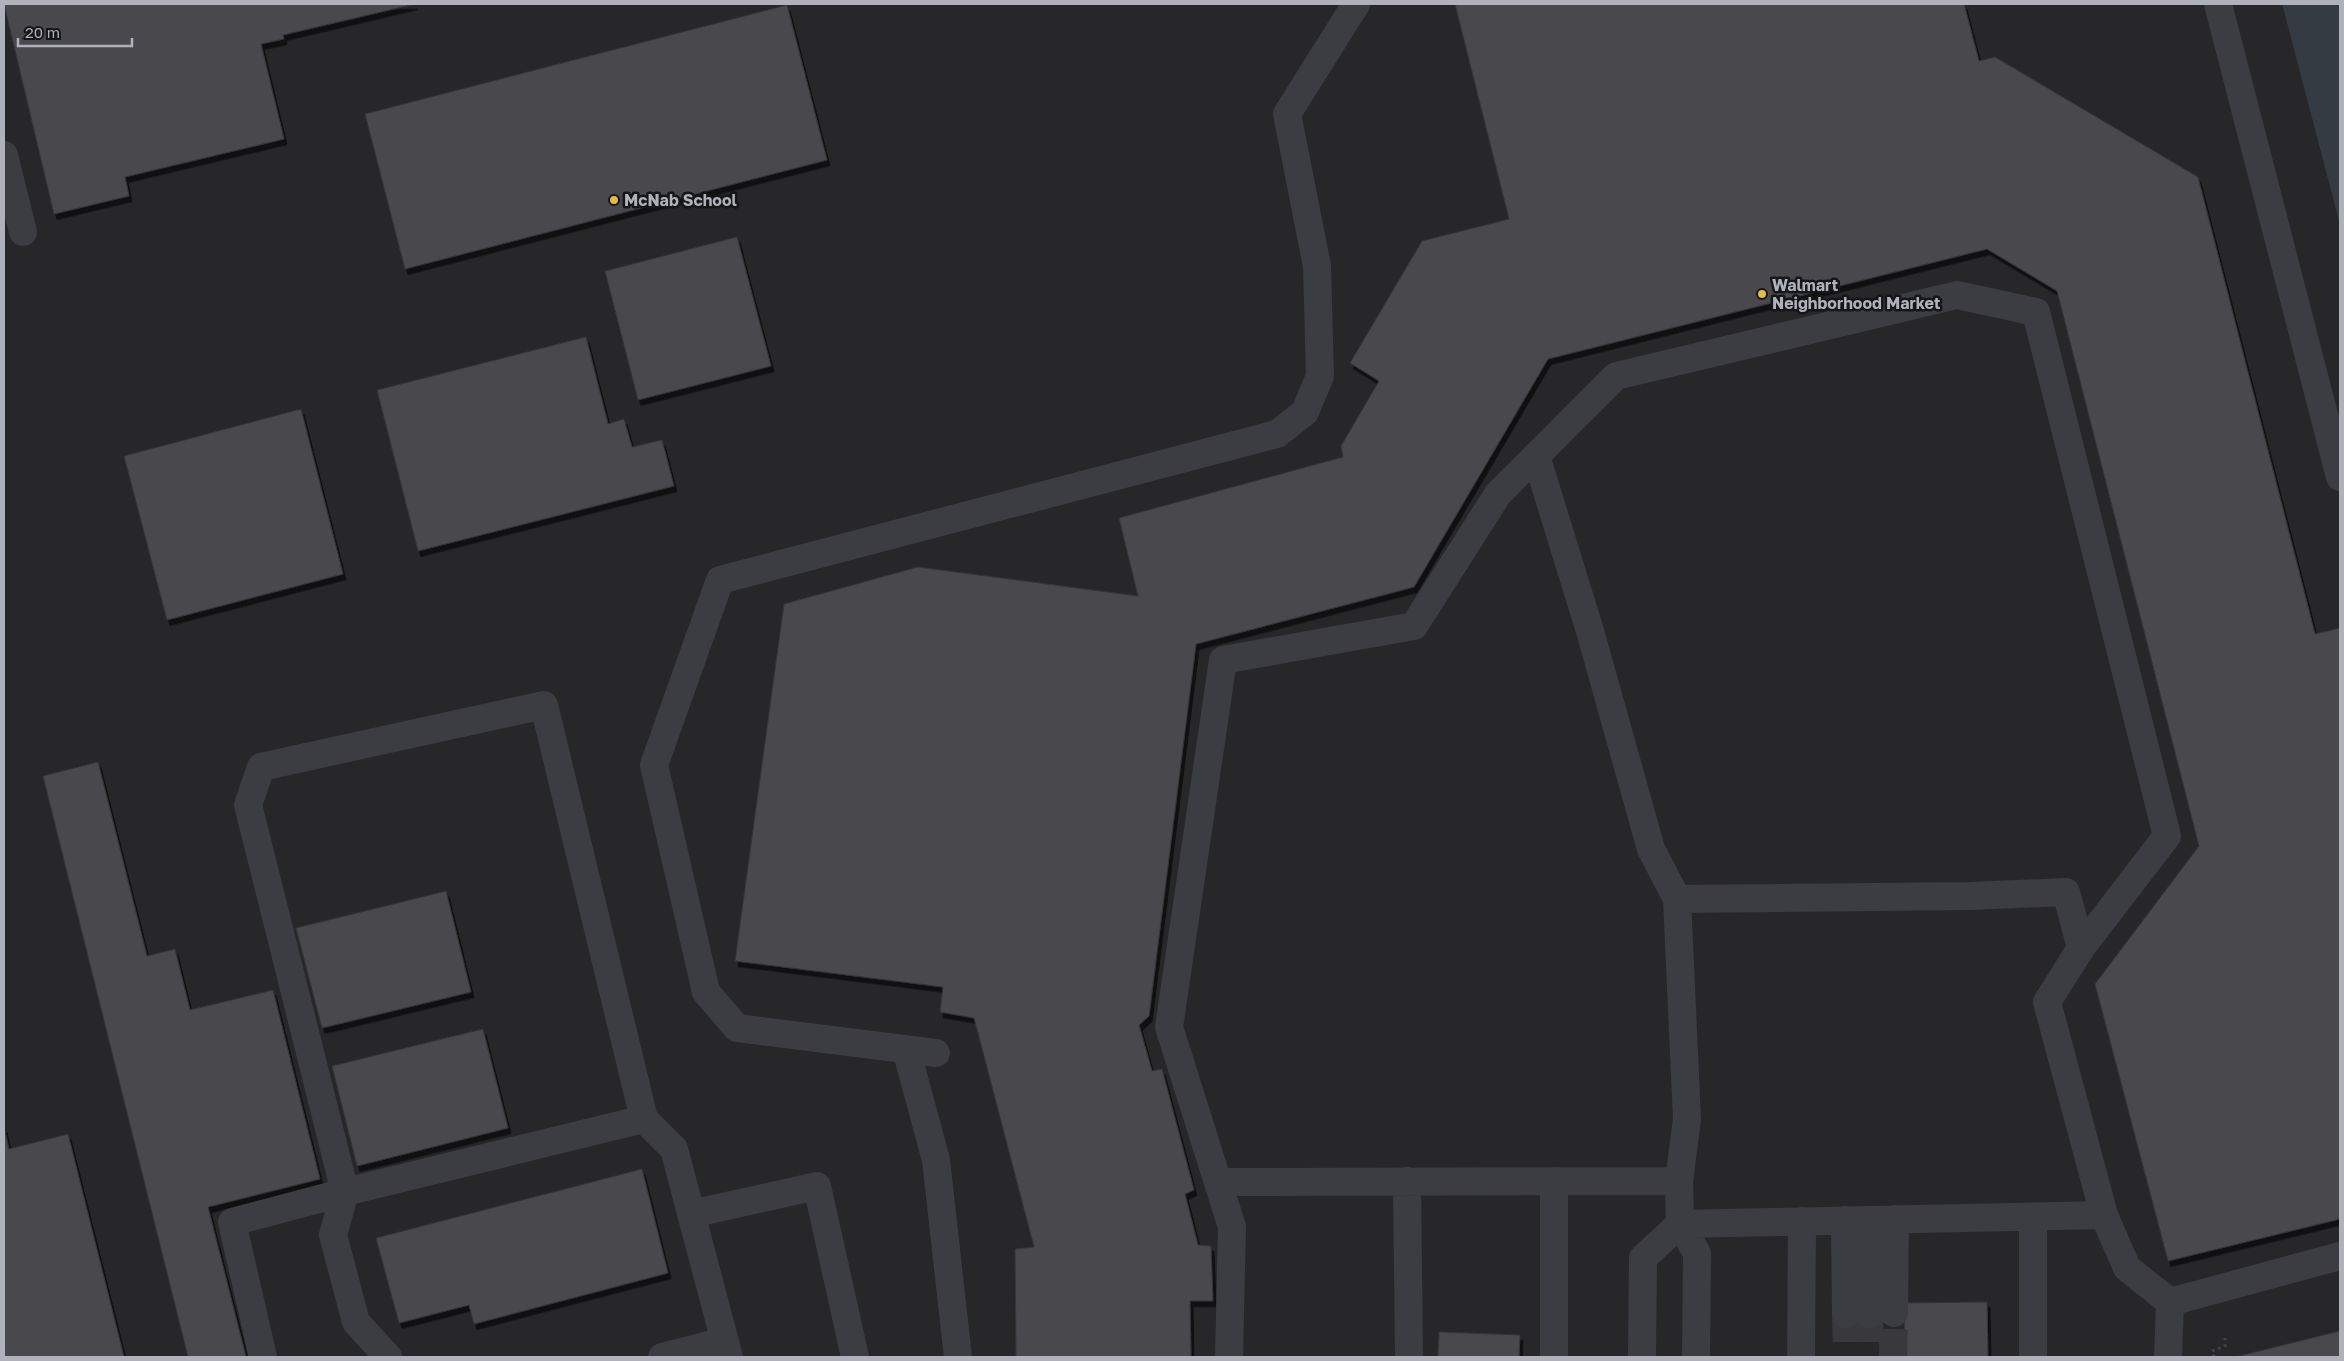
<svg xmlns="http://www.w3.org/2000/svg" width="2344" height="1361" viewBox="0 0 2344 1361" font-family="'Golos Text',sans-serif">
<defs>
<filter id="shadow"><feDropShadow dx="3" dy="5.5" stdDeviation="0" flood-color="#0009"/></filter>
</defs>
<rect width="100%" height="100%" fill="#1b1b1d"/>
<path fill="#27272a" d="M4,4h2278l58,221v1132h-2336z"/>
<path fill="#343b42" d="M2282,4h58v221z"/>
<path fill="#48484d" stroke="#353539" filter="url(#shadow)" d="M4,4h411l-132,31 1,4 -23,5 23,95 -159,38 4,19 -75,18z
M1455,4h509l15,57 16,-4 203,120 117,457 25,-6v591l-172,42 -73,-277 104,-138 -142,-555 -70,-42 -439,110 -134,228 -218,57 -47,372 -10,9 13,46 10,-2 32,121 -9,4 13,51 13,1 2,55h-23l1,56h-175l-1,-108 19,-2 -60,-229 -34,-6 3,-25 -208,-26 49,-357 134,-37 220,29 -19,-78 224,-61 -2,-11 38,-65 -29,-18 72,-122 87,-22z
M787,5l40,155 -422,109 -40,-155z
M737,237l34,129 -133,34 -33,-129z
M586,337l22,87 16,-5 8,28 30,-7 12,46 -256,65 -41,-161z
M301,409l42,165 -176,46 -43,-164z
M98,762l49,194 28,-7 15,61 83,-20 47,189 -112,28 38,150h-58l-145,-581z
M446,891l25,101 -149,36 -26,-100z
M483,1029l25,99 -151,38 -25,-100z
M4,1127l5,22 59,-15 56,223h-120z
M642,1169l26,104 -194,51 -5,-19 -70,18 -23,-85z
M1987,1302l1,55h-83l-1,-54z
M2340,1331v26h-105z
M1439,1332l81,3 -1,22h-81z"/>
<g fill="none" stroke-linecap="round" stroke-linejoin="round">
<path stroke="#39393d" stroke-width="28" stroke-dasharray="28 14" stroke-linecap="butt" d="M1846,1314l1,43
M1869,1314l1,43
M1893,1357l1,-44"/>
<path stroke="#424448" stroke-width="3" stroke-dasharray="2.5 4" stroke-linecap="butt" d="M2214,1357l-2,-6 13,-5v-8"/>
<path stroke="#3c3d42" stroke-width="28" d="M2218,4l122,473
M4,155l19,77
M1536,456l54,175 61,218 26,50
M906,1049l30,111 22,197
M936,1053l-199,-25 -31,-36 -52,-227 66,-185 557,-146 28,-22 15,-36 -3,-110 -30,-152 69,-110
M1407,1181l2,176
M1554,1181v176
M1219,1182l460,-1
M691,1214l126,-28 38,171
M1845,1220l1,94
M1894,1313l1,-94
M1869,1314l1,-94
M263,1357l-31,-135 113,-30 299,-73 30,30 55,208
M388,1357l-32,-35 -23,-87 12,-43 -97,-387 13,-38 283,-62 100,414
M662,1357l62,-16
M1229,1357l3,-130 -63,-200 54,-367 191,-34 84,-132 118,-118 341,-81 79,17 131,524 -86,112 -34,54 57,213 23,53 43,34 170,-46
M1642,1357l1,-99 37,-34 424,-9
M1696,1357l1,-104 -17,-29 -1,-43 8,-62 -10,-220 293,-3 96,-4 15,56
M1801,1357l1,-136
M2033,1357v-140
M2168,1357l2,-55"/>
</g>
<g fill="#e2bb4e" stroke="#161618" stroke-width="2">
<circle cx="614" cy="200" r="5"/>
<circle cx="1762" cy="294" r="5"/>
</g>
<g text-anchor="middle" dominant-baseline="central" stroke-width="5" stroke-linejoin="round" paint-order="stroke">
<g font-size="16" font-weight="bold" fill="#afb2bb" stroke="#161618" text-anchor="start">
<text x="624" y="200">McNab School</text>
<text x="1772" y="285">Walmart<tspan x="1772" dy="18">Neighborhood Market</tspan></text>
</g>
</g>
<rect width="2344" height="1361" fill="none" stroke="#afb2bb" stroke-width="10"/>
<path d="M18 38v8h114v-8" fill="none" stroke="#afb2bb" stroke-width="2.5"/>
<text x="25" y="38" font-size="15" fill="#afb2bb" stroke="#161618" stroke-width="4" paint-order="stroke">20 m</text>
</svg>
